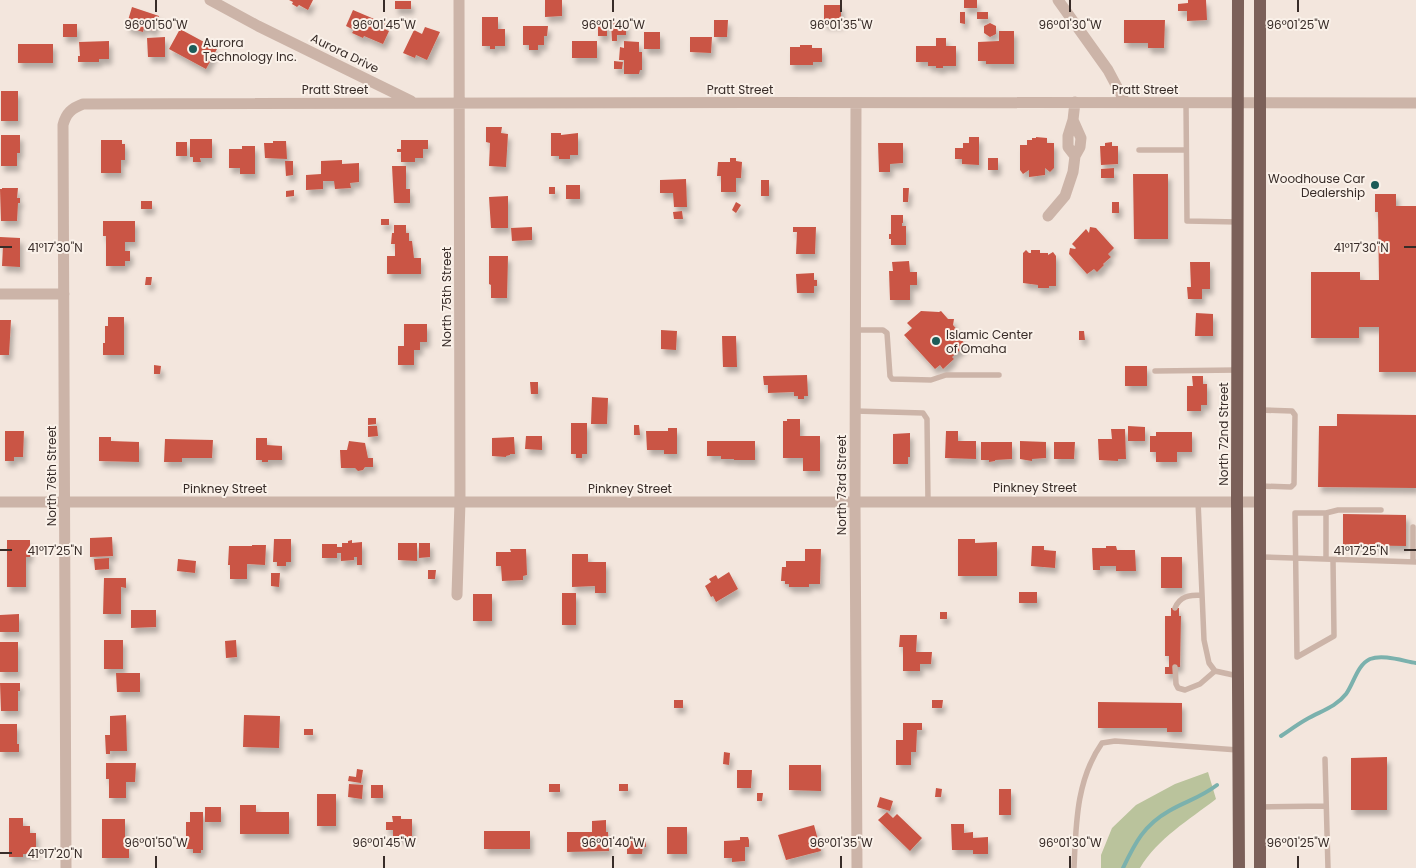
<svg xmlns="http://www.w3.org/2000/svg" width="1416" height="868" viewBox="0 0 1416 868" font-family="Poppins,sans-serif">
<defs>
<filter id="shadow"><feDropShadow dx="3" dy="5.5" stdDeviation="2.5" flood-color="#0004"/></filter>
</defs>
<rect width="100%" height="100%" fill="#f3e6dd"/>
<path fill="#bac39c" d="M1208,772l8,27c-27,21 -58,39 -76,69h-39v-13l11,-27 24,-23 39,-21z"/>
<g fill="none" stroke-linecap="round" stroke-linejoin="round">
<path stroke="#7bb1ad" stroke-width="4" d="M1281,736c9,-6 17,-12 26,-17 14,-8 29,-12 39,-25 8,-11 11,-29 24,-35 13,-5 33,2 46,4
M1123,868c12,-25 21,-43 46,-57 17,-10 31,-13 48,-26"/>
</g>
<path fill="#ca5544" filter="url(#shadow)" d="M289,0h24l-5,10 -9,-5 -2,2 -5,-3 1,-2z
M545,0h17v16l-17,1z
M964,0h13v8h-13z
M1188,0h18l1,20 -20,1v-10h-9v-7l10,-1z
M395,1h16v8h-16z
M824,5h17v19h-17z
M132,7l27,9 -5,15 -10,-4 -1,5 -17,-5z
M353,10l33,14 -2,5 5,2 -6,13 -19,-8 -1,2 -11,-5 2,-3 -8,-4z
M960,12h5v12l-5,-1z
M977,12h11v7h-11z
M482,17h16v12h7v17h-10v3h-5v-3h-8z
M714,20h14l-1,17h-13z
M1124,20h41l-1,28h-16v-5h-24z
M598,21h9v15h-9z
M611,22h15v13h-9v6h-5z
M990,23l6,3v8l-6,3 -6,-4v-7z
M63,24h14v13h-14z
M523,26h25l-1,10h-3v9h-6v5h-9v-5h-6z
M425,27l15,5 -13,28 -11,-5 -1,3 -12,-5 11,-23 8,4z
M180,29l37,20 -11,20 -37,-20z
M999,31h15v33h-28v-3h-8v-19l21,-1z
M644,32h16v17h-16z
M165,37v20h-17l-1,-19z
M690,37h22l-1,16 -21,-1z
M936,38h10v8h10v20h-13v2h-7v-2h-8v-4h-12v-16h20z
M109,41v18h-10v3h-21v-6h2l-1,-14z
M572,41h25v17h-25z
M624,41l15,1v10h3v18h-2l-1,4h-15v-14h-5l1,-13 4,1z
M18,44h35v19h-35z
M800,45h12v3h10v14h-9v3h-23v-18h10z
M614,61l9,1 -1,7h-8z
M1,91h17v30h-17z
M486,127h16l-1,6 7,1 -2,33 -17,-1 1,-23 -4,-1z
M551,133h10v2l17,-2v22h-8v4h-11v-3h-8z
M1,135h19v18h-3v13h-16z
M969,137h10v28l-17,-1v-5h-7v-11h8v-5h6z
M1036,137l11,1v5h7v25l-4,4 -5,-4v7l-16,2v-7l-6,4 -3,-4v-25h7v-5h5v-2h4z
M190,139h22v19h-12l1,4h-8v-5h-3z
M101,140h21v4h3v16h-4v13h-20z
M401,140h27v9h-5v9h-8v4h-14v-10h-4v-3h4z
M273,141h13l1,18 -22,-1 -1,-15h9z
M176,142h11v14h-11z
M1112,142v4h6v18l-17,1 -1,-19h5v-3z
M878,143h25v20l-13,1v8h-11z
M242,146h13v28h-15v-6h-11v-19h13z
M730,158h6v3l6,1 -1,16h-5v14h-15v-16h-4l1,-14h12z
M988,158h10v12h-10z
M342,160v4l17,-1v19l-9,1 1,5 -16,1 -1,-8h-11v8l-17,1v-15l15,-1v-13z
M285,161h8v14l-7,1z
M392,166h14v23h4v14h-16z
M1114,168v10h-13v-9z
M1133,174h35v65h-34z
M686,179l1,28h-13l-1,-14h-13v-13z
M761,180h8v16h-8z
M566,185h14v14h-14z
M549,187h6v7h-6z
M2,188h16l-1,10h3v5h-2l-1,18h-16l-1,-32h2z
M903,188h6l-1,14h-5z
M294,190v6l-8,1v-6z
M1375,194h21v12h20v166h-37v-45h-20v11h-48v-66h49v8h19l-1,-68h-3z
M508,196v32h-17l-2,-31z
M141,201h11v8h-11z
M736,202l5,3 -5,8 -4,-3z
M1112,202h7v11h-7z
M682,211l1,8h-9l-1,-7z
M891,215h12v8h-1v3h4v19h-15v-6h-2v-5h2z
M381,219h8v6h-8z
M103,221h32v21h-10v9h5v10h-5v5h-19v-30h-3z
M394,225h12v8h3v8h3l2,17h7v16h-34v-18h8v-12h-4l1,-11h2z
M532,227v13l-20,1 -1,-13z
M793,227h23l-1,27h-19l1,-22h-4z
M1090,227l6,1 18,20 -6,6 3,3 -8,7 1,1 -7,7 -3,-3 -7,5 -18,-20 1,-6 5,1 1,-1 -4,-4 14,-15 3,4z
M0,237l20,1v29l-18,-1 1,-20h-3z
M1026,250l3,3h2v-3h9v3h8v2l5,-3 3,4v30h-7v2h-11v-3l-15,-2v-30z
M489,256h19l-1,42h-16v-13l-2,-1z
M909,261l1,11h7v13h-7v15h-20l-1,-29h4l-1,-9z
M1190,262h20v27h-8v10h-14l-1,-12h4z
M814,273v7h3v6h-3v7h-17l-1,-19z
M146,277h6l-1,8h-6z
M921,311l18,1 2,-1 7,8h6l-1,6 8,9 -3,2 8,9 -14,12 2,2 -11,10 -3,-4 -5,4 -31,-34 8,-7 -5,-5z
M1196,313l17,1v22h-18z
M108,317h16v38h-21v-12h2v-17h3z
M0,320h11l-2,35h-9z
M404,324h23v18h-7v8h-6v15h-16v-19h6z
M661,330l16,1 -1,19 -15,-1z
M1079,331h5l1,9h-6z
M722,336h14l1,31h-14z
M154,365l7,1 -1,8h-6z
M1125,366h22v20h-22z
M807,375l1,21h-4v3h-6v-3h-4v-4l-26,1v-8h-4l-1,-9z
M1192,376h11v8h4v21h-6v6h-14v-25h6z
M530,382h8v12h-7z
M592,397l16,1 -1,26h-16z
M1337,414l79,1v73l-98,-1 1,-61h18z
M368,418h8v6l-8,1z
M787,419h13v17h20v35h-17v-13h-20v-37h4z
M571,423h16v31h-5v4h-6v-4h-5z
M634,425h5l1,10h-6z
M368,426h9l1,10 -10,1z
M1128,426l17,1v14h-17z
M668,428h9v26h-13v-4h-17l-1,-19h22z
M1111,429h14l1,30h-8v2l-19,-1 -1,-21h14z
M5,431h19l-1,26h-9v4h-9z
M946,431h12v10h18v18l-31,-1z
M1156,432h36v20h-15v10h-21v-10h-6v-16h6z
M910,433v24h-2v7h-15v-30z
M526,436h16v14l-17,-1z
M99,437h12v4l28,1v20l-40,-1z
M514,437l1,17h-5v1l-4,1v1l-14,-1v-18z
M256,438h11v7l15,1v14h-14v2h-6v-2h-6z
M165,439l48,1 -1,18h-30v4h-18z
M349,441l16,2 3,15h5v9h-8l-2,3 -5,1 -3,-3h-14l-1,-18h7z
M707,441h48v19h-21v-1h-13v-3h-14z
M1020,441l26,1v16l-14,1v2l-12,-2z
M981,442h31v17l-17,1v1l-6,1v-2h-8z
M1054,442h21l-1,17h-20z
M1343,514l63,1v31l-63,-1z
M112,537l1,19 -23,1v-19z
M274,539h17v23h-5v4h-9v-4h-4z
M958,539h17v4l22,-1v34h-39z
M7,540h23v17h-4v30h-19z
M352,540v3l10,-1v23h-5v-8h-3v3l-13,1v-8h-4v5h-15v-14h15v3h5v-4h6v-2z
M398,543h19v18l-19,-1z
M419,543h11v14l-11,1z
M252,545h14l-1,20 -18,-1v15h-17v-14h-2l1,-19h23z
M1032,546h12v4l12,1 -1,17 -24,-2z
M1106,546h10l1,4h18l1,21h-20v-5h-16v4h-7l-1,-22h14z
M510,549h16l1,26 -4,1v4l-21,1 -1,-15h-5v-14h15z
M805,549h16l-1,35h-11v3h-20v-3h-4v-3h-4l1,-14h4v-6h19z
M572,554h16v8h18v31h-11v-7l-23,1z
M1161,557h21v31h-21z
M109,558v11l-14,1 -1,-11z
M178,559l18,2 -1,12 -18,-2z
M428,570h8l-1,9h-7z
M729,572l9,17 -22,13 -3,-6 -2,1 -6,-11 6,-4 -2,-3 7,-4 2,4z
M271,573h9l-1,14 -8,-1z
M104,578h22v10l-5,-1v27h-18z
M1019,592h18v11h-18z
M562,593h14v32h-14z
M473,594h19v27h-19z
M1171,608h8v8h2l-1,51h-7v7h-8v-7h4v-11h-4v-40h6z
M131,610h25v17l-25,1z
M940,612h7v7h-7z
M19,614v18h-19v-17z
M900,635h17l-1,17h16l-1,12h-11v7h-17v-24h-4z
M104,640h19v29h-19z
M236,640l1,17 -11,1 -1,-17z
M0,642h18v30h-18z
M116,673h24v19h-23z
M0,683h20v8h-2v20h-17z
M674,700h9v8h-9z
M932,700h11l-1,8h-10z
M1098,702l84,1v29h-15v-4h-69z
M126,715l1,36h-17v3h-4l-1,-19h5v-19z
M244,715l36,1 -1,32 -36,-1z
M903,723h19v7h-5l-1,22h-5v13h-15v-25h7z
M0,724h17v20h2v8h-19z
M304,729h9v6h-9z
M724,752l6,1 -1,12 -6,-1z
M1387,757v53h-36v-52z
M106,763h30l-1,19h-9v16h-17v-19h-3z
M789,765h32v26l-32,-1z
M357,769l6,1 -2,13 -13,-2 1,-5 7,1z
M737,770h15l-1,18h-14z
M349,784l14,1 -1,14 -14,-2z
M549,784h11v8h-11z
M619,784h9v7h-9z
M371,785h12v13h-12z
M936,788l6,1 -1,8h-6z
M999,789h12v26h-12z
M757,793h6l-1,8h-5z
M317,794h19v32h-19z
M880,797l13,4 -3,10 -13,-4z
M240,805h16v7h33v22h-49z
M205,807h16v15h-16z
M190,812h13v38h-2v3h-8v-4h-7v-27h4z
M887,812l6,6 4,-4 25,24 -12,13 -32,-31z
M392,816h9v3h11v17l-12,3v-3h-7v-6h-7v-8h7z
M9,818h14v8h7v7h6v21h-13v3h-14z
M102,819h23v28h4v11h-27z
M606,820v12h2l1,19 -42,1v-20h25v-11z
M951,824h13v9l9,-1v6l15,-1v17h-15v-4h-21z
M814,825l7,26 -35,9 -8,-25z
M667,827h20v27h-20z
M484,831h46v18h-46z
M740,837h8l1,3v7h-4v14l-13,1v-4h-8v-17l16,-1z
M627,838h19v9h-3l-1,7h-15z"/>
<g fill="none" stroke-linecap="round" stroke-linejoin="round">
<path stroke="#ccb4a8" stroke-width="5.5" d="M1186,102l1,119 51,1
M1139,150h47
M855,330h28l4,3 3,43 2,3 39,1 15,-5h53
M1155,371l82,-1
M1260,410l32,1 3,4 -1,69 -3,3 -31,-1
M855,411l68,2 4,6 1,82
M1198,501l6,139 5,23 6,8 23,5
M1326,513l12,-3h43
M1413,527v35
M1261,557l155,5
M1326,559v-46h-31l2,144 37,-21 -1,-76
M1175,608c5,-12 14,-13 27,-13
M1175,667l1,17 2,4 7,2 15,-6 15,-13
M1325,759l3,109
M1260,807l66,-1
M1074,868c2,-43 2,-88 28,-125l13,-2 123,9"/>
<path stroke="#ccb4a8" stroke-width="11" d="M210,0l48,26 153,75
M1058,0l50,70 17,32
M856,103l-1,399 2,366
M1075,156l-7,-9v-11l5,-16 2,-18
M1048,216l17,-20 8,-24 2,-16 5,-9 1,-9 -8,-18
M0,294h64
M0,502h1260
M457,595l3,-93 -1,-502
M66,868l-3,-743c3,-12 9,-17 20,-21 444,-3 889,-1 1333,-1"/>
<path stroke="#7b6059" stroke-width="12" d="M1238,0l-1,501 2,367
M1260,868v-868"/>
</g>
<path fill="none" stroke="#382c28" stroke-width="2" d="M156,0v12M384,0v12M613,0v12M841,0v12M1070,0v12M1298,0v12M0,247h12M1404,247h12M0,550h12M1404,550h12M0,853h12M156,856v12M384,856v12M613,856v12M841,856v12M1070,856v12M1298,856v12"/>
<g fill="#1c5c58" stroke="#faf1e9" stroke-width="2">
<circle cx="193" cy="49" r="5"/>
<circle cx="1375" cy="185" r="5"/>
<circle cx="936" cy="341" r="5"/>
</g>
<g text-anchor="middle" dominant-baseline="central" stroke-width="4" stroke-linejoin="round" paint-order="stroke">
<g font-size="12" fill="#382c28" stroke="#faf1e9" text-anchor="start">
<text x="203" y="42">Aurora<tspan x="203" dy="14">Technology Inc.</tspan></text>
<text x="1365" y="178" text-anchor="end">Woodhouse Car<tspan x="1365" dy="14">Dealership</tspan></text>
<text x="946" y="334">Islamic Center<tspan x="946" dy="14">of Omaha</tspan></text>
</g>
<g font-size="12" fill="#382c28" stroke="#faf1e9">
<text transform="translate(345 53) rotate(26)">Aurora Drive</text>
<text x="335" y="89">Pratt Street</text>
<text x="740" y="89">Pratt Street</text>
<text x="1145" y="89">Pratt Street</text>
<text transform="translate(446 297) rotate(-90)">North 75th Street</text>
<text transform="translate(1223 434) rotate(-90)">North 72nd Street</text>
<text transform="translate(51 476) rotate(-90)">North 76th Street</text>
<text transform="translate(841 485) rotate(-90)">North 73rd Street</text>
<text x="1035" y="487">Pinkney Street</text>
<text x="225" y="488">Pinkney Street</text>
<text x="630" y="488">Pinkney Street</text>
</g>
</g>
<g font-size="12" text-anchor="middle" fill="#382c28" stroke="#faf1e9" stroke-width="4" stroke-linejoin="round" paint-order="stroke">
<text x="156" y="29">96°01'50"W</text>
<text x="384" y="29">96°01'45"W</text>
<text x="613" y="29">96°01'40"W</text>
<text x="841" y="29">96°01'35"W</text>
<text x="1070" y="29">96°01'30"W</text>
<text x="1298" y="29">96°01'25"W</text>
<text x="55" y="252">41°17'30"N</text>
<text x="1361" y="252">41°17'30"N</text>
<text x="55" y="555">41°17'25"N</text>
<text x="1361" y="555">41°17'25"N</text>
<text x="156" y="847">96°01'50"W</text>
<text x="384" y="847">96°01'45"W</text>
<text x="613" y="847">96°01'40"W</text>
<text x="841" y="847">96°01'35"W</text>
<text x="1070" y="847">96°01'30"W</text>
<text x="1298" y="847">96°01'25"W</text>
<text x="55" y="858">41°17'20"N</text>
</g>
</svg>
